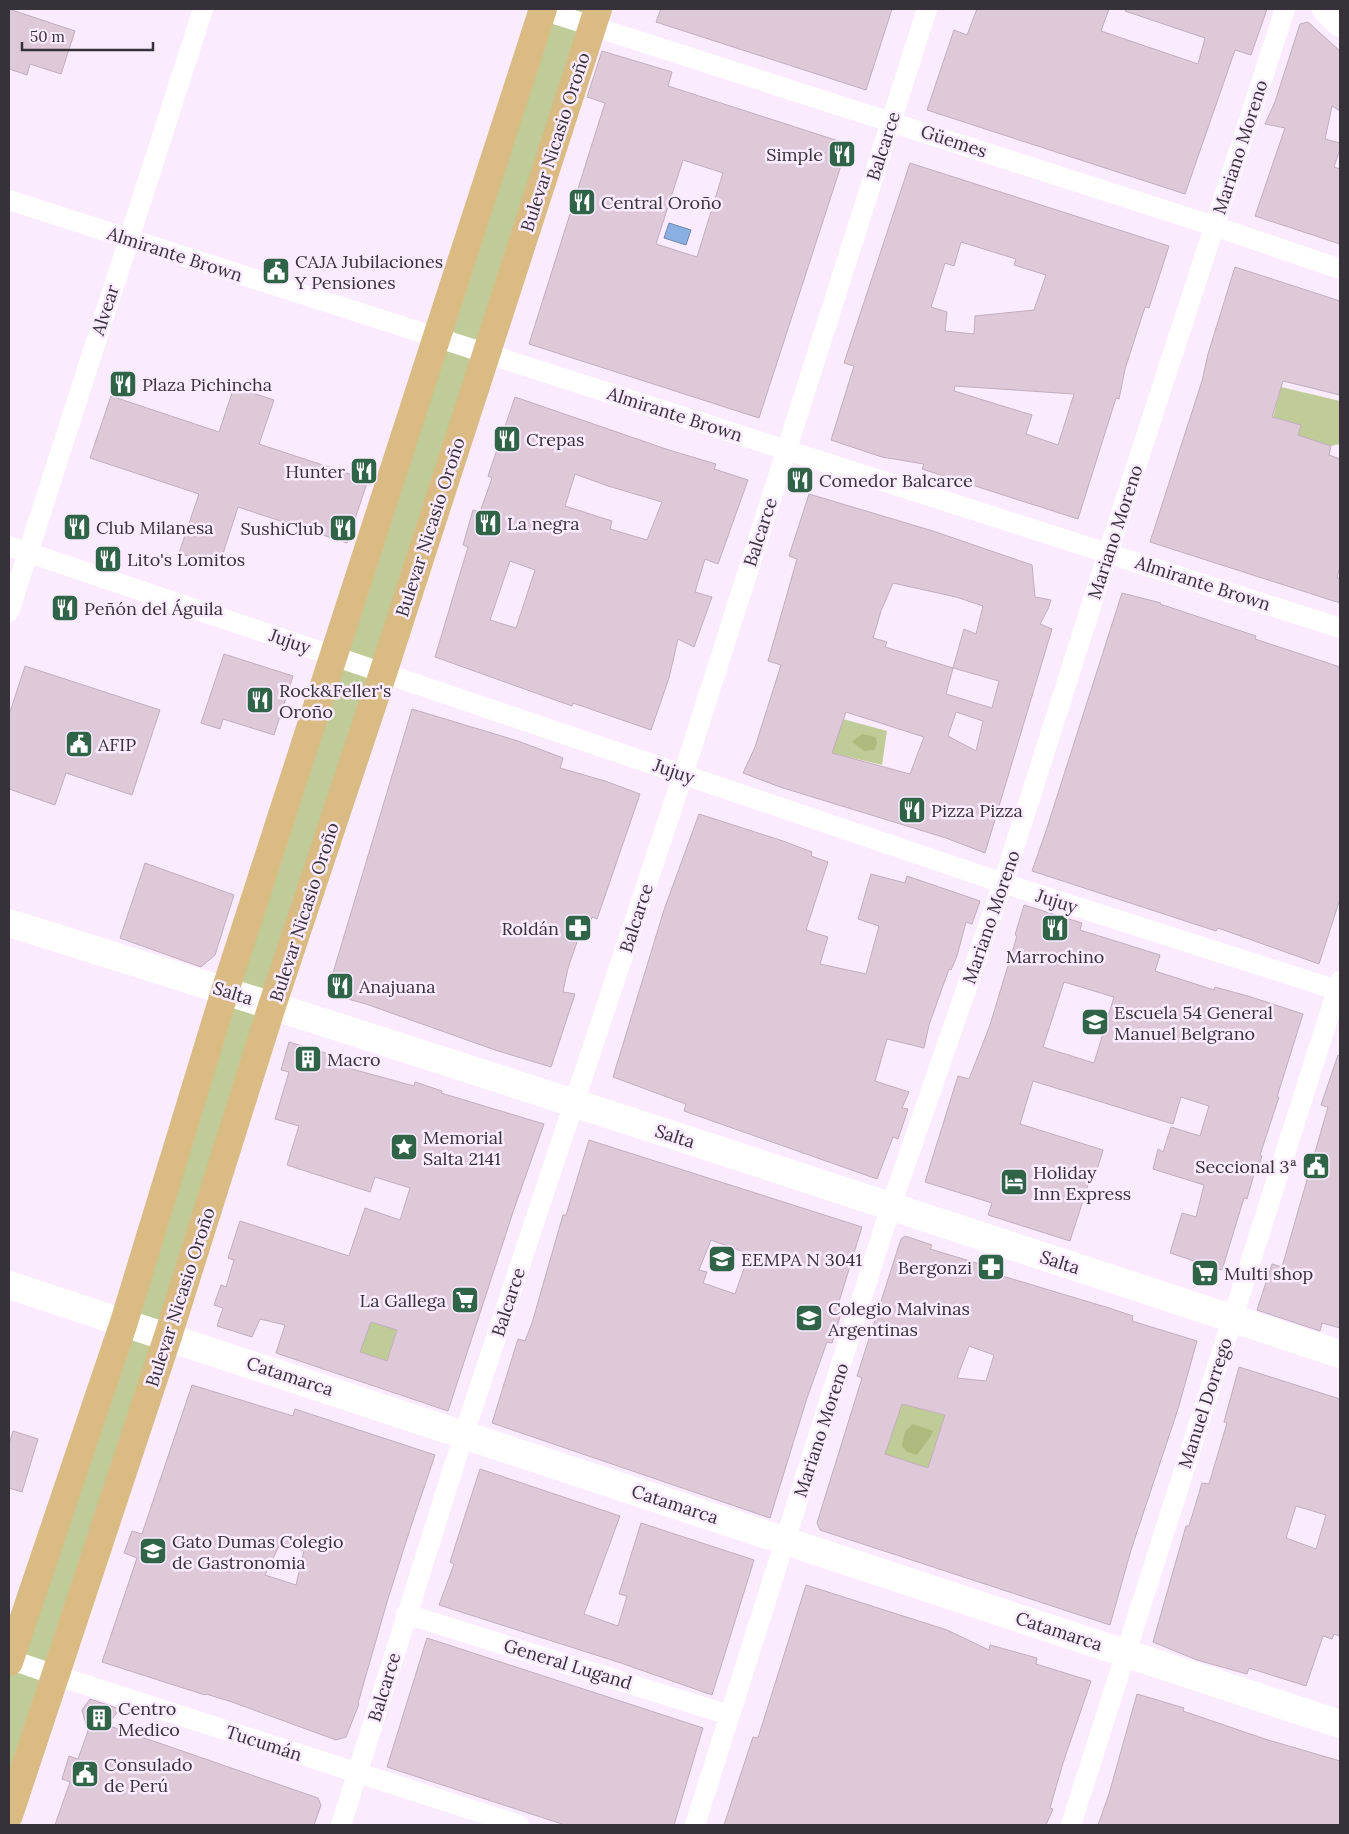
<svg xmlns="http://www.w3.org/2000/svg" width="1349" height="1834" viewBox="0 0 1349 1834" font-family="Lora,serif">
<rect width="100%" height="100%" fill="#faebff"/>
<path fill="#c0cc98" d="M543,9h55l-589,1806v-153z
M1281,387l59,14v43l-9,2 -12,-4 -24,1 6,-18 -28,-8z
M843,719l44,12 -5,34 -50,-12z
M371,1322l26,8 -10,31 -27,-9z
M902,1404l43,11 -17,53 -43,-14z"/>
<path fill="#adba7d" d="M862,734l14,3 1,7 -3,6 -10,1 -12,-9z
M913,1424l20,7 -2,5 -14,19 -10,-3 -5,-6 3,-15z"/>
<path fill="#8aafe1" stroke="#7189af" d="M669,223l22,7 -5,15 -22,-7z"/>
<path fill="#dec9d9" stroke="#c1adbc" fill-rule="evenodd" d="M9,9l66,22 -14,43 -31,-10 -3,11 -18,-6z
M661,9h231l-26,81 -210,-68z
M977,9h132l-8,22 97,33 7,-26 -80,-27 1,-2h141l-16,46 -16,-5 -50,144 -258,-84 27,-80 13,5z
M1308,22l32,29v60l-8,-5 -7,33 15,4v6l-6,18 6,2v75l-85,-28 30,-88 -20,-4 10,-22 25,-78z
M602,51l70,21 -4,14 180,58 -89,274 -230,-74 76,-241 -18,-6zM683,160l40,13 -26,84 -41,-13z
M910,163l259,83 -20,62 -4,-1 -20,62 -6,30 -3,-1 -38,121 -156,-50 2,-5 -42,-7 -51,-17 23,-74 -10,-3zM961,242l55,17 -2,6 32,10 -12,35 -59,6 -1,18 -29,-3 2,-19 -16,-5 14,-44 9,3zM955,386l119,8 -16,51 -32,-11 6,-19 -78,-24z
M1235,267l105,34v94l-57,-14 -11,36 29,8 -3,10 33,11 -2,9 11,4v108l-3,11 3,1v24l-190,-61 52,-161 6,-27z
M234,387l40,13 -15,44 109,36 -21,63 -109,-36 -19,59 -40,-13 20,-59 -109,-36 21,-62 108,36z
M515,397l154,53 47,14 -2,5 34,11 -30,84 -13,-5 -10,33 17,5 -18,50 -16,-8 -9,39 -18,52 -78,-27 -1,3 -137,-49 33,-110 -5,-2 10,-35 7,2 12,-34 -4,-2zM575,474l33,12 54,16 -15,38 -37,-11 2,-8 -47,-15zM510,561l25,9 -19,58 -26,-8z
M809,494l124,37 99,34 3,32 16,3 -3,9 -8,15 12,5 -67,224 -39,-15 -166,-51 -37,-14 12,-26 26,-82 -13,-4 29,-102 -8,-3zM893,583l63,14 27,9 -7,28 -12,-5 -11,39 -68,-21 2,-5 -14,-4 8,-27zM953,668l46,13 -7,27 -46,-14zM846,712l78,25 -14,37 -78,-21zM956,712l27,9 -7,30 -28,-15z
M1122,593l39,10 -1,1 96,32 -1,3 85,28v232l-21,65 -101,-36 -2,3 -184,-60 14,-40z
M224,654l69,22 -19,59 -51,-16 -3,10 -19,-6z
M25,666l135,44 -28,85 -66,-22 -11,32 -46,-16v-74z
M412,709l106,32 45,17 -3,10 45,13 35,13 -43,125 -5,-2 -8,24 -6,-2 -10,29 -5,24 12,2 -24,73 -56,-17 -129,-46 -39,-11z
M699,814l84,27 29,11 -1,4 17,6 -22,68 22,7 -8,27 46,10 13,-48 -21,-7 13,-45 34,9 2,-7 73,25 -8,23 -6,-2 -9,34 -6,14 -2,-1 -20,56 -5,23 -37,-9 -12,42 34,11 -7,16 6,1 -10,30 -5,-2 -16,42 -193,-68 2,-7 -73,-27 51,-167z
M145,863l89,32 -19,60 -14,12 -81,-29z
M1024,905l58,18 -2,7 80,25 -5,16 59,19 1,-3 36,10 52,17 -26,83h2l-19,58 2,1 -6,18h-2l-7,25 -3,-1 -22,72 -52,-17 12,-40 14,4 8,-32 -51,-16 5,-20 5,3 8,-25 29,9 9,-30 -28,-9 -8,27 -140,-43 -13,43 83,26 -9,30 -4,-1 -20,62 -82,-26 4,-12 -67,-21 33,-106 11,3 21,-54 27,-89 -2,-1zM1064,982l50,15 -20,66 -51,-16z
M289,1042l43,13 -2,8 84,23 1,-4 27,9 -1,2 103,31 -30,85 -66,202 -172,-58 9,-28 -25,-6 -8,18 -35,-11 6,-18 -9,-3 7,-20 5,2 8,-27 -6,-2 12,-37 109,35 16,-48 35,12 10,-32 -35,-11 -5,15 -83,-27 12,-39 -24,-7 14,-47 -8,-2zM371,1322l26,8 -10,31 -27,-9z
M1338,1055l2,1v272l-18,-5 -2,8 -63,-21 15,-46 10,3 46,-160 -7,-2z
M589,1140l273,87 -24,78 5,2 -11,36 -5,-1 -20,56 -37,120 -278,-95 26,-84 7,2 7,-18 31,-108h3zM711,1240l38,14 -14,40 -32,-11 4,-11 -8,-2z
M905,1236l27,9 -2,4 50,15 2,-5 20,7 -3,9 110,33 24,8 -1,5 65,20 -19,68 -47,141 -21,75 -290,-95 -3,-7 45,-145 -5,-2 44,-137zM969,1346l25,9 -8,26 -29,-3zM902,1404l43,11 -17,53 -43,-14z
M1239,1367l101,32v237l-6,-2 -2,5 -9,-3 -17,50 -57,-18 -2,6 -50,-14 -44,-18 33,-116h3l13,-43 7,1 18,-61 -3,-1zM1296,1506l30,9 -10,34 -30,-11z
M192,1385l101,31 2,-7 140,46 -23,68 -25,79 -29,101 1,1 -13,33 -10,3 -104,-38 -26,-8 -1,1 -103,-33 35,-104 -13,-5 8,-22 10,3zM280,1544l24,7 -8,34 -31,-10z
M13,1431l25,8 -16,53 -13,-4v-44z
M480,1469l140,47 -36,98 34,12 9,-30 -8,-2 22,-71 113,37 -42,135 -91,-32 -182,-58 15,-41 -4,-2z
M806,1585l141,45 42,20 1,-5 47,13 -1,6 55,17 -28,82 -13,45 3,1 -7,16h-322l29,-88 5,1z
M427,1638l276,90 -29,97h-109l-178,-58z
M1137,1694l47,14 -1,3 82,28 75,22v64h-242l11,-31z
M90,1699l30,10 -13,16 211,73 3,7 -7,20h-259l15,-43 -8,-3 7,-23 9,3 10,-28 -6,-21z"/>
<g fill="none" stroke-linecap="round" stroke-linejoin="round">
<path stroke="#fff" stroke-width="20" d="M539,9l675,217 126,43
M9,200l1331,428
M9,546l994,337 337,108
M9,612l194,-603
M406,1614l323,101
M9,1659l46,16 464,150
M341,1825l123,-391 219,-659 244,-766
M695,1825l196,-619 112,-323 105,-330 177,-544
M1071,1825l269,-844"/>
<path stroke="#fff" stroke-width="28" d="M1326,9l14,14
M9,923c445,139 888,285 1331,431
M9,1285l1331,439"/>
<path stroke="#d9bb83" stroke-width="28" d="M9,1662l115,-340 101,-331 318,-982
M9,1815l159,-479 104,-330 111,-333 215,-664"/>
</g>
<defs>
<g id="restaurant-square" transform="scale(1.4375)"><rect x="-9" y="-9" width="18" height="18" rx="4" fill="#306449" stroke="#faebff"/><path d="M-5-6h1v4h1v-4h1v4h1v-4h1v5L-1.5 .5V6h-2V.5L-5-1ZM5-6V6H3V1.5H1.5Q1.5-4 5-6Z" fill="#fff"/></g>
<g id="civic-square" transform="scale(1.4375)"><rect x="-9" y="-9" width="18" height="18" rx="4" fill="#306449" stroke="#faebff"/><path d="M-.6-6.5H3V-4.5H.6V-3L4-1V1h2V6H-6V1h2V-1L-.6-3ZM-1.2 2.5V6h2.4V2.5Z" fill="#fff"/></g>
<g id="pharmacy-square" transform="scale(1.4375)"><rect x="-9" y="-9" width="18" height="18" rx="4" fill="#306449" stroke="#faebff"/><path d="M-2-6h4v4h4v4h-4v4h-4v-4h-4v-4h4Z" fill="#fff"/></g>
<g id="school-square" transform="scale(1.4375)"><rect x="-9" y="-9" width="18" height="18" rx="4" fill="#306449" stroke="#faebff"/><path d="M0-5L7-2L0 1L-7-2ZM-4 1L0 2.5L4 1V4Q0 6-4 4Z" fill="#fff"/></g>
<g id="building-square" transform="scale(1.4375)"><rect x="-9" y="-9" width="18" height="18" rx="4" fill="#306449" stroke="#faebff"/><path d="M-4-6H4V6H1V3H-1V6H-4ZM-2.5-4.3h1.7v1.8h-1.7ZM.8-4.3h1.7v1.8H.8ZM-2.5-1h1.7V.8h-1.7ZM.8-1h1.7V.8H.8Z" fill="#fff"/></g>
<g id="sight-square" transform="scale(1.4375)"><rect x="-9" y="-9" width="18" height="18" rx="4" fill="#306449" stroke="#faebff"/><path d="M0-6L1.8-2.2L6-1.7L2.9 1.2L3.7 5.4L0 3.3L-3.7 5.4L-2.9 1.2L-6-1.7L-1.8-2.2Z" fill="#fff"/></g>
<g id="hotel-square" transform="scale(1.4375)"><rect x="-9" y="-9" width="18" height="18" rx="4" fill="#306449" stroke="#faebff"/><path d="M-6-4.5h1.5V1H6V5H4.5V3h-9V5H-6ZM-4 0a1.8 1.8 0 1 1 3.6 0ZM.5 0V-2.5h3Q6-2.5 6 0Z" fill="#fff"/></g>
<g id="supermarket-square" transform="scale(1.4375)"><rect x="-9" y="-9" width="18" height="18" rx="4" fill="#306449" stroke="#faebff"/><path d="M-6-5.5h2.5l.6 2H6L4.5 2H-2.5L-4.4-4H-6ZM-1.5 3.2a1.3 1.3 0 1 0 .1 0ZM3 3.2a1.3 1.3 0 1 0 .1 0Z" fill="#fff"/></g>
</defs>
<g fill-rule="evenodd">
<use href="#restaurant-square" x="842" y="154"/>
<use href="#restaurant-square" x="582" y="202"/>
<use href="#civic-square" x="276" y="271"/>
<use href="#restaurant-square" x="123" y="384"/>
<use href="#restaurant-square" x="507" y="439"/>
<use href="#restaurant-square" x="364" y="471"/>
<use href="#restaurant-square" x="800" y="480"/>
<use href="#restaurant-square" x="488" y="523"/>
<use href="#restaurant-square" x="77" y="527"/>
<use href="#restaurant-square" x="343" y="528"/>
<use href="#restaurant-square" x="108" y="559"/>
<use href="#restaurant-square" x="65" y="608"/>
<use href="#restaurant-square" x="260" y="700"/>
<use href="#civic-square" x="79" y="744"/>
<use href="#restaurant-square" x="912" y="810"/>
<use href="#pharmacy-square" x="578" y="928"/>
<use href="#restaurant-square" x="1055" y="928"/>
<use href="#restaurant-square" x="340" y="986"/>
<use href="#school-square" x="1095" y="1022"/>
<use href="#building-square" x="308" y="1059"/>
<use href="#sight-square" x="404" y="1147"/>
<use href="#civic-square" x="1316" y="1166"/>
<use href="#hotel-square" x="1014" y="1182"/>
<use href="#school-square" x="722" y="1259"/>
<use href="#pharmacy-square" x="991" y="1267"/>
<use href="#supermarket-square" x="1205" y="1273"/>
<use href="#supermarket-square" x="465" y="1300"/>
<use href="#school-square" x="809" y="1318"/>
<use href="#school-square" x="153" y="1551"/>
<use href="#building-square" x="99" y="1718"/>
<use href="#civic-square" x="85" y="1774"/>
</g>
<g text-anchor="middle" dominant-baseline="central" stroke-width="5" stroke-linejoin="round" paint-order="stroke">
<g font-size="18" fill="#373139" stroke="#faebff">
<text transform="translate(954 141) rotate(18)">Güemes</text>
<text transform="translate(555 142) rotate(-72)">Bulevar Nicasio Oroño</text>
<text transform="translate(883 146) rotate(-72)">Balcarce</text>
<text transform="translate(1240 147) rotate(-72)">Mariano Moreno</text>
<text transform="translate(175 254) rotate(18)">Almirante Brown</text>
<text transform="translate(105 310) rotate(-72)">Alvear</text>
<text transform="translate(675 414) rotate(18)">Almirante Brown</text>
<text transform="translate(430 527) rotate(-72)">Bulevar Nicasio Oroño</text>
<text transform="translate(760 532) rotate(-72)">Balcarce</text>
<text transform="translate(1115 532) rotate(-72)">Mariano Moreno</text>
<text transform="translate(1203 583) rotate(18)">Almirante Brown</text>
<text transform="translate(290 641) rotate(19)">Jujuy</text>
<text transform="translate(674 771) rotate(19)">Jujuy</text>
<text transform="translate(1057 901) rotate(18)">Jujuy</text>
<text transform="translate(304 912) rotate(-72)">Bulevar Nicasio Oroño</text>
<text transform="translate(991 917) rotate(-71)">Mariano Moreno</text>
<text transform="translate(636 918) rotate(-72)">Balcarce</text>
<text transform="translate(233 993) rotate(17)">Salta</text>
<text transform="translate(675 1136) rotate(18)">Salta</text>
<text transform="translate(1060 1262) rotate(18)">Salta</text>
<text transform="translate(180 1297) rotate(-72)">Bulevar Nicasio Oroño</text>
<text transform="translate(508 1302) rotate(-72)">Balcarce</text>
<text transform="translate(290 1376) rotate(18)">Catamarca</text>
<text transform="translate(1205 1403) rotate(-72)">Manuel Dorrego</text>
<text transform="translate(821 1430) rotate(-72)">Mariano Moreno</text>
<text transform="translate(675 1504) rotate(18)">Catamarca</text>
<text transform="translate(1059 1631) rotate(18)">Catamarca</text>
<text transform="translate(568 1664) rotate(17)">General Lugand</text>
<text transform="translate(384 1687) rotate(-73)">Balcarce</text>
<text transform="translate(264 1743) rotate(18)">Tucumán</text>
</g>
<g font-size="18" fill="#373139" stroke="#faebff" text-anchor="start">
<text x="823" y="154" text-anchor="end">Simple</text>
<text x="601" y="202">Central Oroño</text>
<text x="295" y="261">CAJA Jubilaciones<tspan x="295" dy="21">Y Pensiones</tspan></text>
<text x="142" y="384">Plaza Pichincha</text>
<text x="526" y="439">Crepas</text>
<text x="345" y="471" text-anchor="end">Hunter</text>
<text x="819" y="480">Comedor Balcarce</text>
<text x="507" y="523">La negra</text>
<text x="96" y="527">Club Milanesa</text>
<text x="324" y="528" text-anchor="end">SushiClub</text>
<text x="127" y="559">Lito's Lomitos</text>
<text x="84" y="608">Peñón del Águila</text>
<text x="279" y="690">Rock&amp;Feller's<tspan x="279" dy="21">Oroño</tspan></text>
<text x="98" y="744">AFIP</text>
<text x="931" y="810">Pizza Pizza</text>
<text x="559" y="928" text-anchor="end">Roldán</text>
<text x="1055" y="956" text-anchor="middle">Marrochino</text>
<text x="359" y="986">Anajuana</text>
<text x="1114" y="1012">Escuela 54 General<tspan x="1114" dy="21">Manuel Belgrano</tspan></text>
<text x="327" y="1059">Macro</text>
<text x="423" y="1137">Memorial<tspan x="423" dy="21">Salta 2141</tspan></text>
<text x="1297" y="1166" text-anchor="end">Seccional 3ª</text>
<text x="1033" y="1172">Holiday<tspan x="1033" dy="21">Inn Express</tspan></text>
<text x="741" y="1259">EEMPA N 3041</text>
<text x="972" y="1267" text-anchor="end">Bergonzi</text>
<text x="1224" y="1273">Multi shop</text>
<text x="446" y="1300" text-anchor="end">La Gallega</text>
<text x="828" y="1308">Colegio Malvinas<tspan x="828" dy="21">Argentinas</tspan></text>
<text x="172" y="1541">Gato Dumas Colegio<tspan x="172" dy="21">de Gastronomia</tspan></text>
<text x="118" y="1708">Centro<tspan x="118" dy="21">Medico</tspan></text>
<text x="104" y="1764">Consulado<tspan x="104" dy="21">de Perú</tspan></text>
</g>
</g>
<rect width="1349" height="1834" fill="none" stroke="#373139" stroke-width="20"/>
<path d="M22 42v8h131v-8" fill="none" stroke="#373139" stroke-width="2.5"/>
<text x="30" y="42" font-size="15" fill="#373139" stroke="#faebff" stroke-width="4" paint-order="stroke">50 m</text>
</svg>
